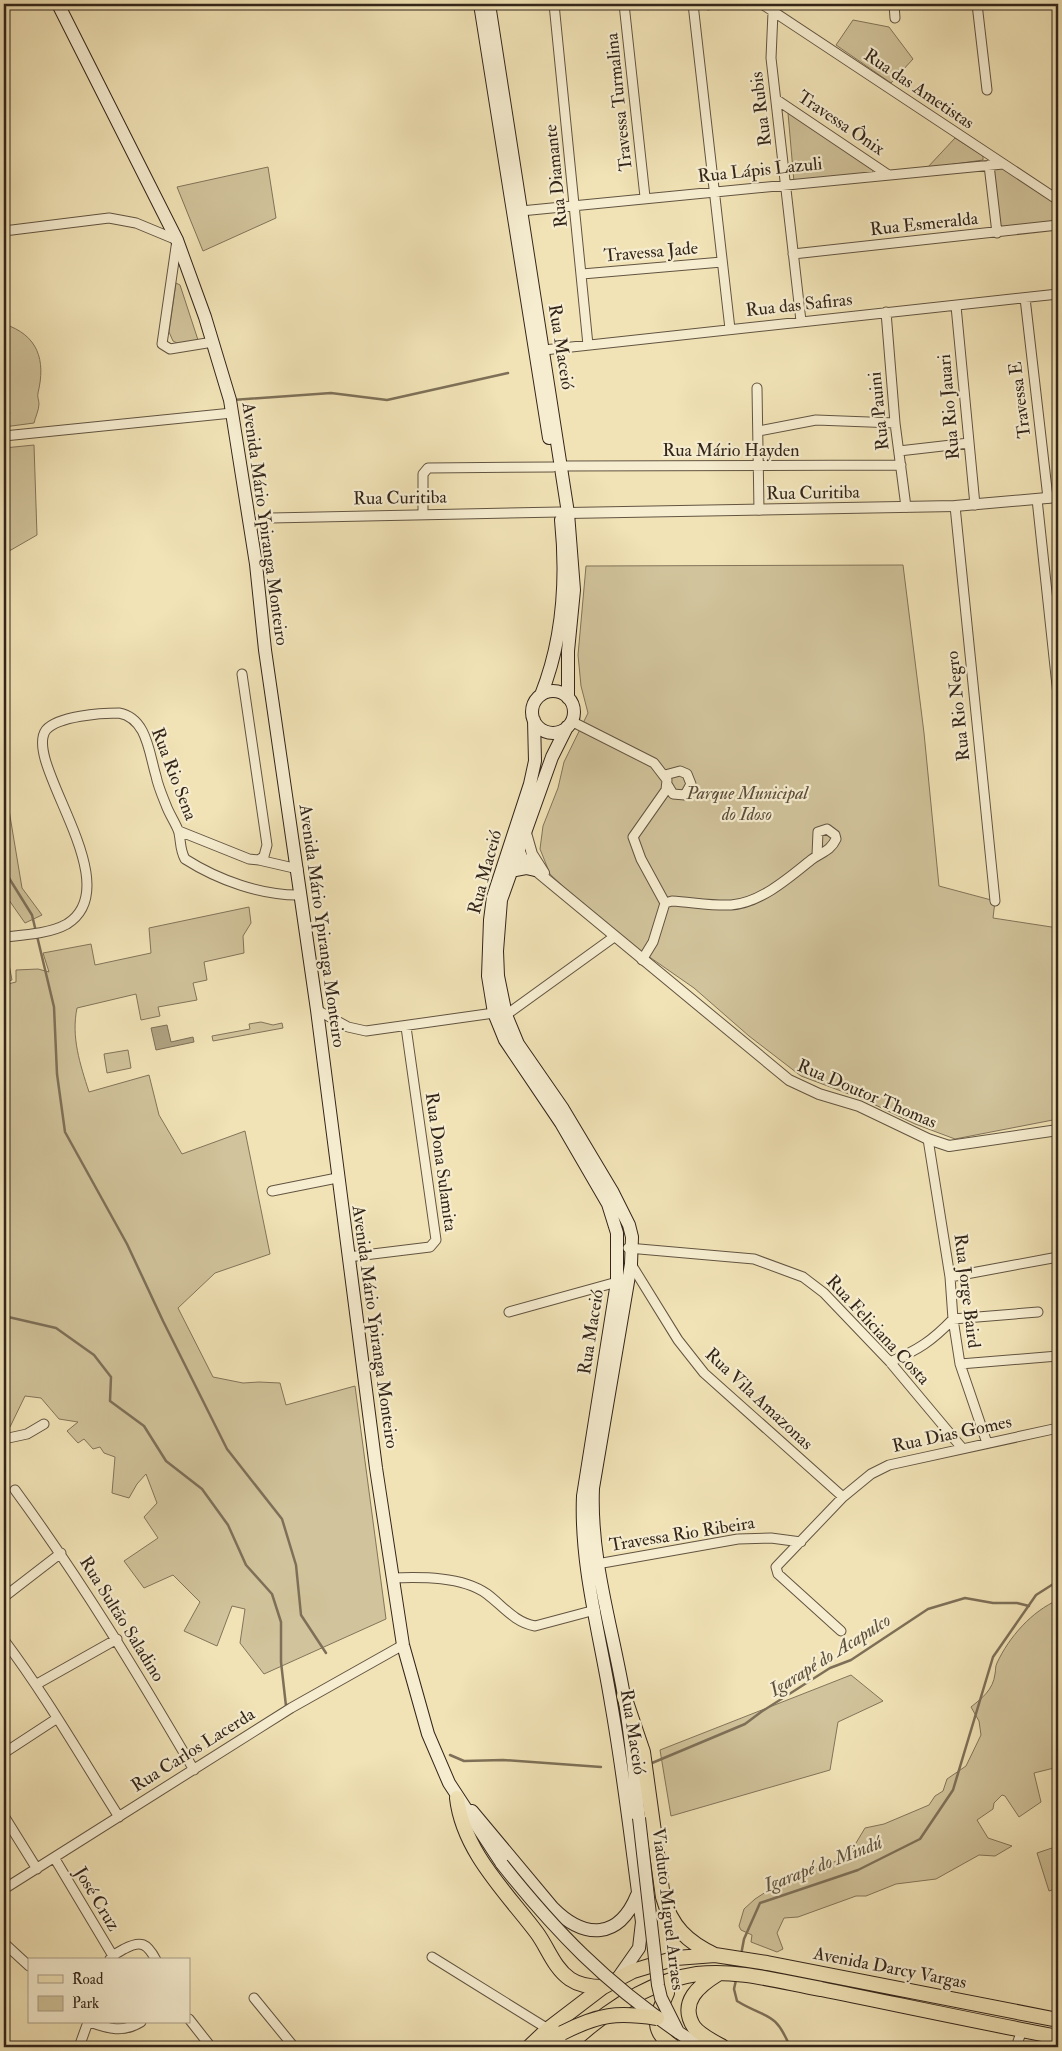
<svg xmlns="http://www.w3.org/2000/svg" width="1062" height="2051" viewBox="0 0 1062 2051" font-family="'IM FELL Double Pica',serif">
<rect width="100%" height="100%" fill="#f1e3b6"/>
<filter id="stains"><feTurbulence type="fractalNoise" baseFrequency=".004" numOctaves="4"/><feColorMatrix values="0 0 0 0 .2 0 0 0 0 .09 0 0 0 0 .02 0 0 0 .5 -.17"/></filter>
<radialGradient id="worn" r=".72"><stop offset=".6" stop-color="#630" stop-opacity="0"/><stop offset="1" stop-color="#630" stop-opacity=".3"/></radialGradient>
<path fill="#d1c39b" stroke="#82745a" d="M706,4h44l1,1 -44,5z
M853,20l36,7 24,32 -22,24 -55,-38z
M788,113h3l83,56 -2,4 -78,9z
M955,138l28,18v4l-56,8z
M268,167l8,51 -73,33 -26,-64z
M993,168h10l55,36v20l-57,6z
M176,283l4,2 18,55 -19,4 -6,-3 -4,-9z
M4,324c34,11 42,36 34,69 -1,4 1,7 1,11 0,6 -4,14 -5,19l-30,4z
M34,445l3,90 -33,19v-106z
M903,565l21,168 15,153 56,15 -2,17 65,10v191l-103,20 -40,-15 -50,-24 -64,-24 -52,-40 -55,-48 -89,-62 -55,-52 -10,-25 3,-23 15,-38 6,-26 24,-49 -7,-27 -3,-31 8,-89z
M4,807l5,3 13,78 20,27 -17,8 -21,-30z
M249,907l2,16 -8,13 1,17 -40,9 3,18 -14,3 4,17 -39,7 2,9 -19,4 -5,-26 -59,14c-6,29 3,56 12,84l60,-17 10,40 23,39 63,-23 25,123 -55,19 -37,35 35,69 30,6 16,-1 21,1 6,22 69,-19 31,233 -122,55 -24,-31 5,-34 -13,-3 -15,40 -33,-15 16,-29 -27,-27 -29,13 -20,-27 34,-23 -14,-21 13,-14 -11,-29 -9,10 -8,14 -17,-5 3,-36 -11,-4 -4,-6 -7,2 -9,-10 -6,4 -11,-12 11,-9 -19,-3 -18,-21 -16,-2 -15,31 -6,-1v-441l12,-3v-12l22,-1 11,3 -6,-19 48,-9 4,21 56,-12 -2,-25z
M4,954h3l5,26 -8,2z
M261,1022l12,3 9,-2 1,5 -70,13 -1,-5 38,-7 -1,-5z
M128,1050l3,18 -24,5 -3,-19z
M1058,1600v167l-24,6 7,29 -22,15 -14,-21 -3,-1 -8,8 -1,6 -16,11 11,18 24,8 -17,10 -16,-1 -43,24 -40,5 -30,12h-10l-58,21 -14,1 -7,15 6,16 -6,3 -26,-10 1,-7 -11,-5 -2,-4 5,-17 11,-10 17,-11 16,-4 22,-13 24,-9 16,-9 15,-25 19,-4 45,-19 6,-9 8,-5 4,-12 19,-13 15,-31 -2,-14 -8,-14c11,-9 22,-17 24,-33 1,-5 0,-7 2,-11 12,-26 35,-52 61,-63z
M851,1675l32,26 -45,21 -8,48 -159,46 -11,-66z
M1058,1846v42l-9,3 -12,-38z"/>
<path fill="#b0a281" stroke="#7e7058" d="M167,1025l4,17 22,-5 1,5 -38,8 -5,-22z"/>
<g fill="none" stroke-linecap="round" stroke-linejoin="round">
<path stroke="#7e7058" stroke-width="2.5" d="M4,398l5,15
M233,400l98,-7 56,7 121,-27
M4,493l4,-16
M4,870l28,45 22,92 3,67 8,58 62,112 36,77 64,128 55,70 14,46 5,50 25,38
M4,1316l52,12 38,27 17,22 -1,24 34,25 22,35 36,28 26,36 18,40 26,29 9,28v40l5,44
M450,1755l14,6 39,-1 98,7
M652,1763l93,-39 16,-12 69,-44 21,-8 77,-51 37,-11 28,5h24l12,3
M741,1955l3,-16 16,-36 98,-33 62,-31 33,-49 40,-133 43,-62 22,-14
M736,1980l-2,9 3,12c29,18 38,9 53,46"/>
<g stroke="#625441" stroke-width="11">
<path id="minor" d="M554,4l34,341
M624,4l21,193
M693,4l37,325
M762,4l296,196
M894,4l1,14
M977,4l10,86
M773,12l-2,46 30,263
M777,100l110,74
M989,165l8,68
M521,211l482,-47
M4,231l105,-13 27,5 41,17 -15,104 8,5 43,-7
M793,254l265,-29
M582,274l140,-12
M1025,298l23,200
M956,306l19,199
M886,312l9,111 11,84
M544,350l514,-56
M757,388l2,122
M759,431l57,-11 79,3
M4,436l228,-23
M899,451l70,-8
M562,466l339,-1
M1037,499l21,196
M955,506l40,395
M423,514v-40l5,-6 125,-1
M271,518l289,-6
M571,721l83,42 13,17 -1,10 -33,47 8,22 24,44 -12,39 -11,18
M665,775l15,-4 7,3 4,10 -6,11 -12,-1 -6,-10
M179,831l70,28 10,1 5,-4 3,-11 -25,-171
M259,860l39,9
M665,903l7,-2c19,1 40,5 59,4 29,-2 58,-27 80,-45 10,-8 19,-8 25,-21l-1,-4 -8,-6 -9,3 -1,23
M4,937c19,-2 45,-3 63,-13 63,-39 -45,-162 -21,-194 12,-14 55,-17 73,-17 28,5 30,40 37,63 2,10 6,19 10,29 3,9 12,22 13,28 2,10 1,17 6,26 33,21 77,37 116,36
M317,1010l31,17 18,4 128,-18
M506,1015l108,-78
M928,1139l22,138 3,42 7,45 27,79
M272,1191l65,-13
M628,1248l126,11 49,18 21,16 66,69 72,86
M348,1257l82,-10 6,-7 -30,-213
M631,1264l47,76 26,33 139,124
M950,1277l108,-20
M509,1312l108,-30
M890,1362c28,-12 42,-21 63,-43l85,-7
M960,1364l98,-8
M4,1439l23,-5 17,-10
M15,1490c66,90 123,184 179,280
M597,1564l141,-25 33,-1 30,4
M392,1578c29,-1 70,-2 95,16 16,12 27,28 48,32l60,-16
M4,1597l57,-44
M841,1631l-63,-57 -2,-7 67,-70 28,-23 18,-9 169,-37
M4,1640c42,56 77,117 115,177
M37,1684l80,-45
M4,1753l52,-34
M4,1816l33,53
M55,1859l58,97
M4,1889l287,-181 112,-63
M4,1943l25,23
M432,1957l116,72
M110,1959c4,-5 9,-7 14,-10 17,-9 23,-6 32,11
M254,1998l40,49
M189,2019l22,28
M90,2022c19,7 33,11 51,0
M79,2047l9,-25
M1016,2047l6,-17"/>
</g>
<g stroke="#625441" stroke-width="12">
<path id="tertiary" d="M568,513l387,-7 103,-9
M526,833l6,21 12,19
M518,846l4,11 13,13 254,210 30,14 40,12 69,33 21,7 109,-16"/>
</g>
<g stroke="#33251a" stroke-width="14">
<path id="secondary" d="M58,4l119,236 28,77 25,83 26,164 9,86 52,360 59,458 27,177 25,89 21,49 53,81
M480,4l69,434
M489,4l79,509 6,77 -6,61v47
M532 712a21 21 0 1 1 42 0a21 21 0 1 1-42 0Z
M541,695c22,-55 26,-116 20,-175
M534,720l1,41 -5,23 -37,113 -3,23 -2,56 6,37 11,27 56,83 47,81 9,29v49l-34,214c-3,69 17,139 28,207 13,73 21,146 31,219l-3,26 -21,30
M567,727l-15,30 -51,143 -4,51 1,25 8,39 12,29 45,65 49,82 17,34 3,12 -1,27 -38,224c-3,71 19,138 31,208 7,40 11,81 15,122
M510,871l16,-3 9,2
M472,1811l81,97c32,32 66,31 84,-13
M678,2032l23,15"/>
</g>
<g stroke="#33251a" stroke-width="16">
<path id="primary" d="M624,1696l19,56 20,145c8,29 24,45 52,58
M457,1798c6,53 49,94 80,135 11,15 17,35 33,46 10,7 22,8 33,8
M718,1974c-18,11 -40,28 -24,53 6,8 20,15 29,20
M667,1993c-11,25 -18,37 7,54
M529,2047l19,-18 55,-42 30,-16 43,-13 39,-3 52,8 291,57
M546,2047l16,-14
M567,2047c35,-33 81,-66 130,-73 41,-5 84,8 124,15 79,16 158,33 237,48"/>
</g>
<use href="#minor" stroke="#f6edd0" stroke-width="9"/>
<use href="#tertiary" stroke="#f6edd0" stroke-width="10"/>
<use href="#secondary" stroke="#f6edd0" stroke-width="12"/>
<use href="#primary" stroke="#f1e3b6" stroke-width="14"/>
<g stroke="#33251a" stroke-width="14" stroke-linecap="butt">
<path id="secondary-bridge" d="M639,1818l19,167 3,13 16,32
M502,1864c54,68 104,119 176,168"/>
</g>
<g stroke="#33251a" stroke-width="16" stroke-linecap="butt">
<path id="primary-bridge" d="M562,2033c37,-19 55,-21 95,-15"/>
</g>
<use href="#secondary-bridge" stroke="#f6edd0" stroke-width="12"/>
<use href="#primary-bridge" stroke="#f1e3b6" stroke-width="14"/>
</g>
<g text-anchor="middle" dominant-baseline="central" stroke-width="4.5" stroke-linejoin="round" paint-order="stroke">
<g font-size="18" fill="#33251a" stroke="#f6edd0">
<text transform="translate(919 89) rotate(34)">Rua das Ametistas</text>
<text transform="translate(619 102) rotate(-96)">Travessa Turmalina</text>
<text transform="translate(761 109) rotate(-97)">Rua Rubis</text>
<text transform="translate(841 123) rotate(34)">Travessa Ônix</text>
<text transform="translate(760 170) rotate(-6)">Rua Lápis Lazuli</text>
<text transform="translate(556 176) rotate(-96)">Rua Diamante</text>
<text transform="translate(924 224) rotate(-6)">Rua Esmeralda</text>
<text transform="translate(651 252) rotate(-5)">Travessa Jade</text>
<text transform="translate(799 305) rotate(-6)">Rua das Safiras</text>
<text transform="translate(561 347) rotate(81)">Rua Maceió</text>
<text transform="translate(1020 400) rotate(-97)">Travessa E</text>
<text transform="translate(949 407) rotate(-95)">Rua Rio Jauari</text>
<text transform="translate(879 411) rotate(-96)">Rua Pauini</text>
<text x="731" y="450">Rua Mário Hayden</text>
<text transform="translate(813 493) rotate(-1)">Rua Curitiba</text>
<text transform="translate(400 498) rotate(-1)">Rua Curitiba</text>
<text transform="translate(265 524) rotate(82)">Avenida Mário Ypiranga Monteiro</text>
<text transform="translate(958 706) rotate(-96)">Rua Rio Negro</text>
<text transform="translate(174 774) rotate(69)">Rua Rio Sena</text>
<text transform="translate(485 872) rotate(-75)">Rua Maceió</text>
<text transform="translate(322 926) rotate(82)">Avenida Mário Ypiranga Monteiro</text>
<text transform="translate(867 1094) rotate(23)">Rua Doutor Thomas</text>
<text transform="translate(441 1162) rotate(82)">Rua Dona Sulamita</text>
<text transform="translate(967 1291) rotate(83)">Rua Jorge Baird</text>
<text transform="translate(375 1327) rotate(82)">Avenida Mário Ypiranga Monteiro</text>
<text transform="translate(878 1330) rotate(47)">Rua Feliciana Costa</text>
<text transform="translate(591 1332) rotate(-81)">Rua Maceió</text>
<text transform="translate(759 1399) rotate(43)">Rua Vila Amazonas</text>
<text transform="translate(952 1434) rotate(-12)">Rua Dias Gomes</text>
<text transform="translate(682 1534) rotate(-9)">Travessa Rio Ribeira</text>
<text transform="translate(122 1619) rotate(58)">Rua Sultão Saladino</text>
<text transform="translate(633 1732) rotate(81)">Rua Maceió</text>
<text transform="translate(193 1750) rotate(-32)">Rua Carlos Lacerda</text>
<text transform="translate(97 1899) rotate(59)">José Cruz</text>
<text transform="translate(668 1909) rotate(83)">Viaduto Miguel Arraes</text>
<text transform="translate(890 1968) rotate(11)">Avenida Darcy Vargas</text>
</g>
<g font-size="18" font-style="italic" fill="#5a4c3a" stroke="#f6edd0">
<text x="747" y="793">Parque Municipal<tspan x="747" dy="21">do Idoso</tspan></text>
</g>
<g font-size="19" font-style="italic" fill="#5f513e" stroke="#f6edd0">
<text transform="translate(830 1655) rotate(-32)">Igarapé do Acapulco</text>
<text transform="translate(823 1864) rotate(-21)">Igarapé do Mindú</text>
</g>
</g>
<rect width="1062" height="2051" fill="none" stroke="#f1e3b6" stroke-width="20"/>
<rect x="5" y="5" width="1052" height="2041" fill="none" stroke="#33251a" stroke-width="2.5"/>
<rect x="10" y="10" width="1042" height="2031" fill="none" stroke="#33251a"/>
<rect x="28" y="1958" width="162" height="65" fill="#f6edd0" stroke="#a89d87"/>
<rect x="38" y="1975" width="25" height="8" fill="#f1e3b6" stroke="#a89d87"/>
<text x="72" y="1984" font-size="15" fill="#33251a">Road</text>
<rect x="38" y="1996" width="25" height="15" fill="#d1c39b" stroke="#a89d87"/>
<text x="72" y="2008" font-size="15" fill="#33251a">Park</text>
<rect width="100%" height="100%" filter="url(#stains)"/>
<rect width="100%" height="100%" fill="url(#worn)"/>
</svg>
